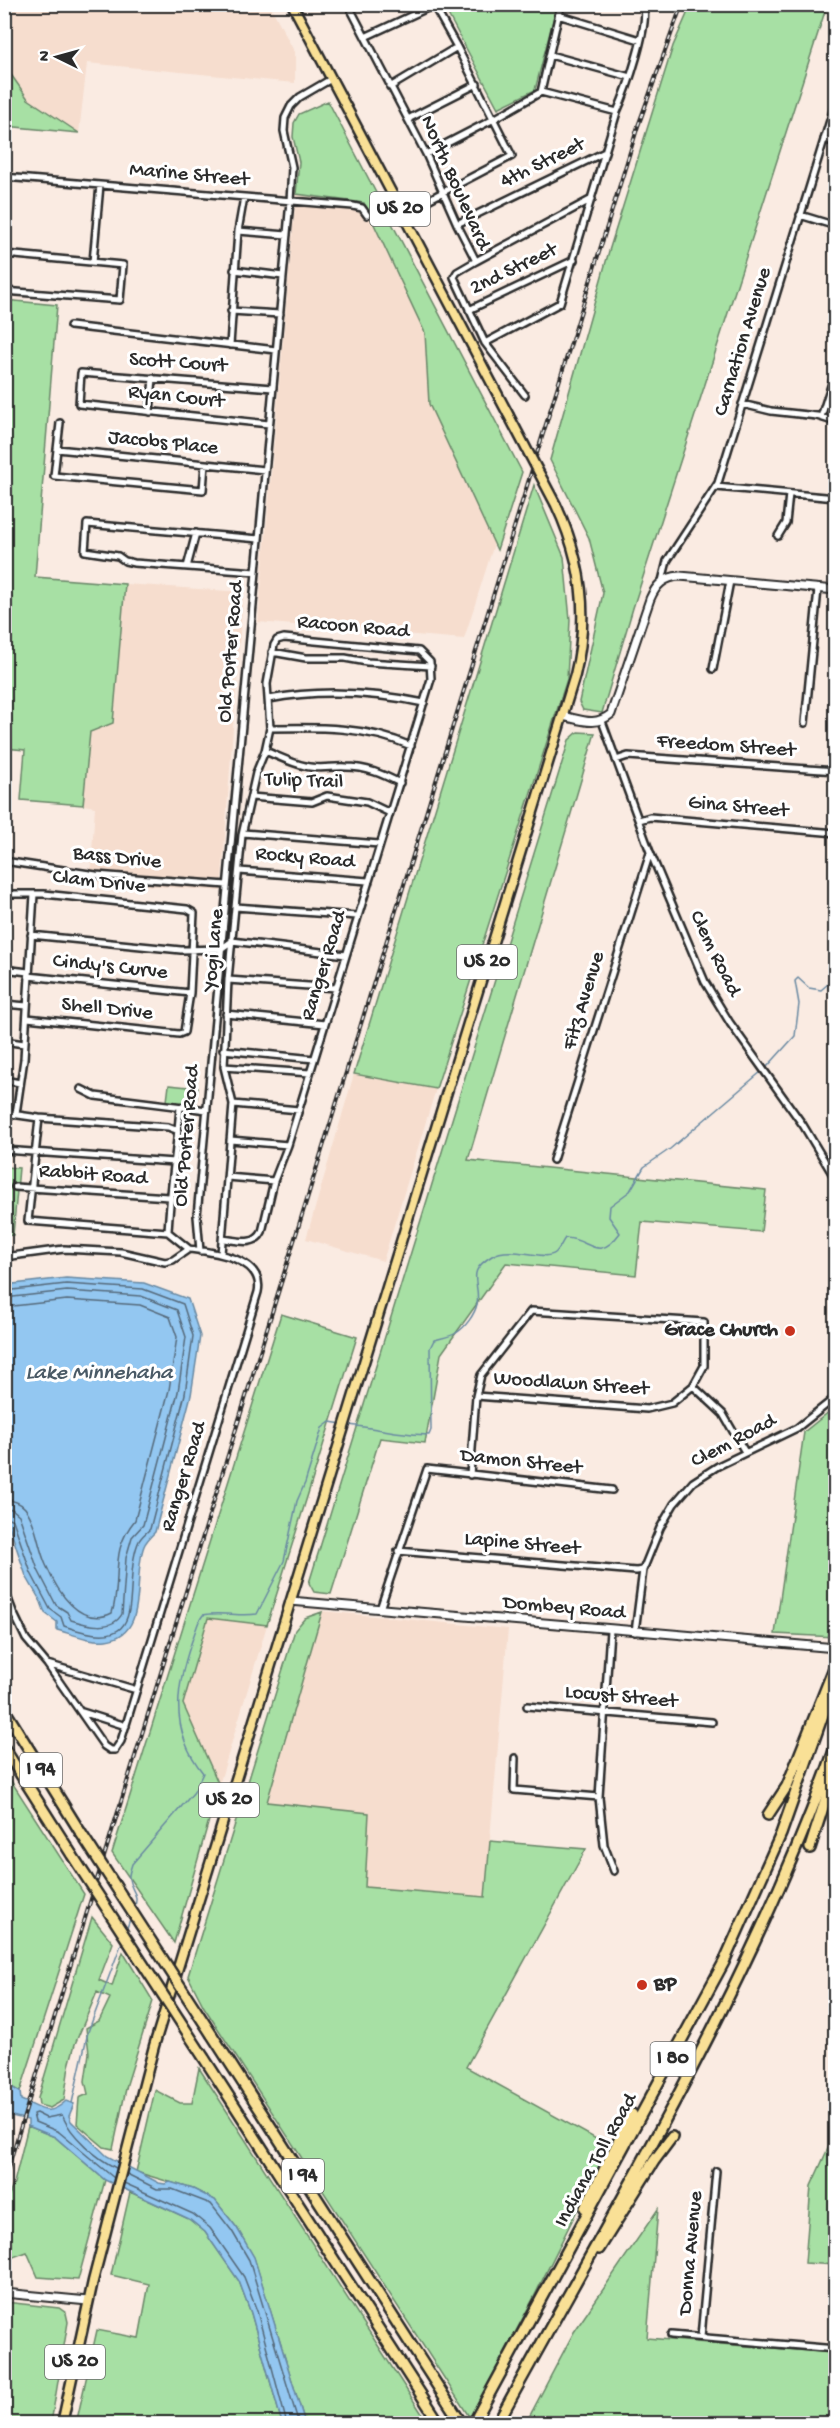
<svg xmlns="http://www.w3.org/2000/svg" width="840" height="2428" viewBox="0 0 840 2428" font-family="'Gochi Hand',sans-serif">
<rect width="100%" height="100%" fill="#faebe2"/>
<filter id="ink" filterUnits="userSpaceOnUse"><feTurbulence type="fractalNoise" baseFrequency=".0167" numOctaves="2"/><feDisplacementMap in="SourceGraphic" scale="12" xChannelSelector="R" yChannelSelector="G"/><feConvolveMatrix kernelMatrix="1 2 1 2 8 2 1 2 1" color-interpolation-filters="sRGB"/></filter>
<g filter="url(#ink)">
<path fill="#f6ddce" d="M4,5h266l25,48v30l-208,-20 -8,70 -51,-34 -23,-33z
M296,194l68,8 61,131 4,71 65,140 -30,95 -206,-17z
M125,584l118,8 -22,299 -131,-10 5,-74 -12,-2 7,-73 23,-10z
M354,1074l82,15 -53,172 -77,-22z
M322,1611l186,18 -23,268 -120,-10 -98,-85z
M208,1618l59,7 -48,160 -36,-81z"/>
<path fill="#a7e0a4" stroke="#698668" stroke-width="1.5" d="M443,5h114l-22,85 -37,18z
M691,5h136l-194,603 -31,105 -19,-3 -4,-8 24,-109 -14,-55 -39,-78 59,-209 64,-205z
M5,66l23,33 51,34 -74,-7z
M328,101l194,371 -25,78 -68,-146 -4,-71 -61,-130 -68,-9 3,-32 -6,-25 1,-14 5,-9z
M4,300l53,5 -22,272 90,7 -12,139 -23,9 -7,73 -62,-5 4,-50 -20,-2z
M534,485l30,72 6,63 -3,59 -131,410 -82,-15z
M578,732l17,1 -127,427 298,30 -5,42 -119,-10 -6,53 -130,-12 -65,91 -16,89 -45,-5 -49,156 -17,-2 -5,-9 260,-843z
M169,1085l29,3 -2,16 -29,-3z
M4,1167l15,1 -6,67 -8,1z
M281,1314l76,23 -90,288 -59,-7 -25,86 36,81 -45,158 -62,-90z
M835,1407v230l-60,-3 29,-202z
M322,1612l-55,190 102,11 -4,74 120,10 5,-56 96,8 -120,218 143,79 -75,151 -64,121 -266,-411 -16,-31 107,-346 10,-12z
M4,1770l80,124 -64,198 -15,-9z
M92,1917l21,26 -14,37 13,6 11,-34 30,49 -26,83 -14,65 -9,-2 -27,-23 2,-26 9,-4 -3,-13 4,-28 -3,-25 13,-7 11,-23 -13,-6 -22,52 -6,22 -5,34 -14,8 -11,-3 -1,-7z
M199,2068l229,355h-123l-51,-165 -17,-30 -22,-28 -22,-11 -57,-17 19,-82 25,13h12z
M28,2126l27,11 50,43 -27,100 -40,-3 -11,-25 -22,8 -1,-53 10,-24z
M835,2133v132l-30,-2 6,-77z
M130,2192l59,27 16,13 34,49 12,32 31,110 -206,1 21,-94 42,8 10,-54 -38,-9z
M658,2209l-11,129 188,15v70h-309l48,-91z
M5,2302l54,6 7,5 2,9 -17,101h-46z"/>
<path fill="#93c7f1" stroke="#6989a2" stroke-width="1.5" d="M66,1278l78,5 44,16 12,37 -9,59 -36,137c-4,4 -9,9 -11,14 -12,30 6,89 -38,94 -15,2 -34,-6 -49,-10v-8l-12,-9 -4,-11 -15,-26 -21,-62v-229z
M4,2083l16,9 1,8c21,8 26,18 45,1l8,3 -5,12 2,5 36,35 52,27 6,1 5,-2 23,7 22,11 22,28 17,29 51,166h-23l-31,-110 -12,-32 -34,-49 -16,-13 -84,-39 -50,-43 -27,-11v-6l-16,-4 -7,-6z"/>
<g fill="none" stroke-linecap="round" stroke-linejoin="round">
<path stroke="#55697a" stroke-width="1.5" d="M4,1291l62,-7 77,5 40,15 10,32 -8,58 -35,135c-4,4 -10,8 -12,14 -18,48 16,115 -74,83l-3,-9 -11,-8 -19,-36 -18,-53 -9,-4
M4,1298l63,-7 74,5 36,14 9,27 -8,55 -35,133 -11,12 -6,21 -4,56c-10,18 -35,11 -51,6l-4,-8 -11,-7 -18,-35 -19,-55 -7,-6 -8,-1
M4,1307l63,-7 73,5 30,12 7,20 -8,53 -34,130c-27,33 -12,58 -23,93 -32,16 -55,-22 -66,-48 -8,-17 -9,-41 -21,-57 -5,-6 -12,-8 -21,-9
M127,2174l30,15h15l39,15 21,27 17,29 50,164
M114,2178l-55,-46 -24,-10 -2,-8 3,-1 10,5 16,-3c9,21 34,43 54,53
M124,2183l69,31 17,14 34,49 13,34 30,113"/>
<path stroke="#6989a2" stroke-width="1.5" d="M766,1068l29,-32 4,-32 -4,-23 3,-3 11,10 12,2 7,-6 4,-31 4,-3
M349,1425c28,3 53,10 80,10l2,-5 -1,-82 4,-8c7,-2 16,-3 22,-7 9,-5 19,-19 21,-29 4,-22 -13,-31 15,-48 19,-12 52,6 63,-3 4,-3 7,-11 10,-15 25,0 32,26 55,-5l-11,-16 1,-11 20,-15 14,-24 26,-18 92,-78
M134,1909c6,-16 -3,-17 -5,-30 -1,-4 2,-11 3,-15l62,-72 9,-19c-39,-49 -24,-98 -4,-152l4,-6c19,-4 36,2 54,-1l27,-53 13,-60 8,-18 17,-55 8,-6 12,2
M126,1931l5,-15
M72,2103l16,-71 34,-90"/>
<g stroke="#2b2b2b" stroke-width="10">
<path id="minor" d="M348,4l78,150 31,70 19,37 -19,11 -3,5 31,66 40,52
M558,15l82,25
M365,37l69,-32
M550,55l80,22
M390,87l67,-40
M541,92l76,20c9,-20 34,-90 26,-108
M541,92l20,-88
M408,119l69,-35
M824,139l12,4
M426,154l68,-35 47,-27
M4,177l349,29 9,2 5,7
M403,213l109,-57 -55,-109 -24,-43
M800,215l36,11
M457,224l148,-72 12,-40
M238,231l49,4
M4,254l119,11 -3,35 -116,-9
M476,261l116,-62
M93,262l7,-77
M234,270l49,6
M469,310l105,-50
M231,311l49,3
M70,326l206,24
M485,343l75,-40 45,-151
M230,345l8,-114 6,-34
M742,404l29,7 46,5 19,6
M150,412l3,-34
M821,417l15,-47
M60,423l-6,53 149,14 2,-26
M269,424l-190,-20 2,-31 192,15
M57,449l208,21
M716,487l120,11
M778,536l8,-13 3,-29
M187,567l9,-34
M256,572l-122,-9 -9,-2 -7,-5 -33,-5 2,-27 172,15
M662,581l5,-20 51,-78 118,-382
M272,652l34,6h39l22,4 64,4
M713,669l17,-88
M269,699c52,-10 103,-7 155,4
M602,721l48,131 55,130 25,41 73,102 33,55
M805,723l13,-134
M270,728c49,-1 96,-2 141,18
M265,751c13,5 26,12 40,15 14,4 27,0 41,1 21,0 36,7 54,16
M616,760l12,-4 208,15
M251,797l61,5 15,-6 40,6 23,11
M639,820l11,-3 186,16
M243,833l136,11
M4,861l92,14 131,10
M239,871l129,10
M4,894h40l143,15 7,4 -4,80 -6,39 -5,2 -152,-16
M235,907l122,9
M31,935l150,15 40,-1 11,-8 114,14
M4,969l24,3
M28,976l162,17
M228,980l108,8
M4,1004l23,2
M226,1014l99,10
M4,1041l20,3
M223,1050l91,9
M224,1067l86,6
M4,1080l16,3
M81,1089l14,7 112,14
M233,1104l66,6
M4,1113l35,5 129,9 8,3
M16,1114l8,-55 10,-165
M39,1118l-11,103 140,11
M230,1140l58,5
M4,1150l170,12
M553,1160l97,-307
M227,1177l47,4
M15,1187l154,10
M168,1232c2,-42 9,-84 12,-125
M168,1232l21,17
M200,1251l-3,-35 93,-1015 2,-34 -8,-36 1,-13 6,-12 9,-9 31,-18
M221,1254l12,-150 -9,-37 4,-87 14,-145 14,-62 9,-22 5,-23 -3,-44 7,-39 3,-5 7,-2 135,13 11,11 1,17 -143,466 -14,36 -12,51c-7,15 -26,8 -39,7
M4,1257l60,-8 57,3 44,10 8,-2 16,-11c24,3 76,9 69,43l-137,449 -6,9h-5l-6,-4 -57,-82 -21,-25 -13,-27 -9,-24
M693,1386l30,28 22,38
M470,1475l6,-79 5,-21 50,-64 173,11v44l-11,20 -21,17 -25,6 -171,-13
M398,1551l238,20 7,-1
M380,1609l47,-140 185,21
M610,1630l-11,167 5,48 10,26
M635,1632l8,-62 17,-42 14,-24 19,-22 25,-16 79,-38 39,-31
M47,1664l90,26
M527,1706l185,16
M82,1712l44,14
M515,1758l-1,32 85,7
M671,2335l165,14
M701,2337l15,-166"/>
</g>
<g stroke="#2b2b2b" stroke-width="11">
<path id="tertiary" d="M563,716c19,4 32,11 48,-2l39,-115c6,-14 14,-22 30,-23l156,14
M290,1601l546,47
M4,2293l84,8"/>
</g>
<g stroke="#2b2b2b" stroke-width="13">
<path id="primary" d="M292,4l216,410
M62,2424l31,-143 61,-235 421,-1371c15,-60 7,-115 -19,-170"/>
</g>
<g stroke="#2b2b2b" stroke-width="14">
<path id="motorway" d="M4,1709l75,121
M4,1748l68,107
M768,1815l19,-29 49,-123
M810,1848l26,-81
M212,2035l250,389
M204,2058l236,366
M585,2208l47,-94
M599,2249l55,-88 18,-24
M473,2424l251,-462 57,-128 55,-156
M497,2424c121,-222 255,-440 339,-679"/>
</g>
<use href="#minor" stroke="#fff" stroke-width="5"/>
<use href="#tertiary" stroke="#fff" stroke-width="7"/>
<use href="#primary" stroke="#f9e096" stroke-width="8"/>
<use href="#motorway" stroke="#f9e096" stroke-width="9"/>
<g stroke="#2b2b2b" stroke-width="4">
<path id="rail" d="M4,2181l634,-2055 44,-122"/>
</g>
<use href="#rail" stroke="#fff" stroke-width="1.5" stroke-dasharray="4.5" stroke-linecap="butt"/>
<g stroke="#2b2b2b" stroke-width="13" stroke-linecap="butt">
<path id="primary-bridge" d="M508,414l48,91"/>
</g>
<g stroke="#2b2b2b" stroke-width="14" stroke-linecap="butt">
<path id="motorway-bridge" d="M79,1830l133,205
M72,1855l132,203"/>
</g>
<use href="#primary-bridge" stroke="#f9e096" stroke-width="8"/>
<use href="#motorway-bridge" stroke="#f9e096" stroke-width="9"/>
</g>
</g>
<g fill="#c8321e" stroke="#fff" stroke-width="2">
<circle cx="790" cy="1331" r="6"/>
<circle cx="642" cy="1985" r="6"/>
</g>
<g text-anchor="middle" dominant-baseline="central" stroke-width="6" stroke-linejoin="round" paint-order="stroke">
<g fill="#fff" stroke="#6b6b6b" stroke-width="1.5">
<rect x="370" y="192" width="60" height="34" rx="4.5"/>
<rect x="457" y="945" width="60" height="34" rx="4.5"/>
<rect x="20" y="1753" width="42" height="34" rx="4.5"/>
<rect x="199" y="1783" width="60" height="34" rx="4.5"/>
<rect x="650.5" y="2042" width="45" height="34" rx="4.5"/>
<rect x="282" y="2159" width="42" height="34" rx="4.5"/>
<rect x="45" y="2345" width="60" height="34" rx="4.5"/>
</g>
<g font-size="20" font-weight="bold" fill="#2b2b2b">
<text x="400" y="209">US 20</text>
<text x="487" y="962">US 20</text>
<text x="41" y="1770">I 94</text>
<text x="229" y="1800">US 20</text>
<text x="673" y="2059">I 80</text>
<text x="303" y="2176">I 94</text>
<text x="75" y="2362">US 20</text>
</g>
<g font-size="21" fill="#2b2b2b" stroke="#fff">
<text transform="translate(543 164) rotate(-26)">4th Street</text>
<text transform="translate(189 176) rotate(5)">Marine Street</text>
<text transform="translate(454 183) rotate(66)">North Boulevard</text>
<text transform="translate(514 270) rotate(-26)">2nd Street</text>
<text transform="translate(744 342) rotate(-73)">Carnation Avenue</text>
<text transform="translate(178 364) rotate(4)">Scott Court</text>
<text transform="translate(176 398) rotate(6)">Ryan Court</text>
<text transform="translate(163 444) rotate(6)">Jacobs Place</text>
<text transform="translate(353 628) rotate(5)">Racoon Road</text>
<text transform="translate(232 652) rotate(-85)">Old Porter Road</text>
<text transform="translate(726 747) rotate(4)">Freedom Street</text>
<text transform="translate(304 782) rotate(2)">Tulip Trail</text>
<text transform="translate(738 808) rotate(5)">Gina Street</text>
<text transform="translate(117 859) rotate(6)">Bass Drive</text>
<text transform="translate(305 859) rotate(5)">Rocky Road</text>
<text transform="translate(99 883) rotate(6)">Clam Drive</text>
<text transform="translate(215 950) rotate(-85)">Yogi Lane</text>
<text transform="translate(714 954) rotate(64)">Clem Road</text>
<text transform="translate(325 966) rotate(-73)">Ranger Road</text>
<text transform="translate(110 968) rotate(6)">Cindy's Curve</text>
<text transform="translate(585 1001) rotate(-73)">Fitz Avenue</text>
<text transform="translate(107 1010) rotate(6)">Shell Drive</text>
<text transform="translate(188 1136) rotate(-85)">Old Porter Road</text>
<text transform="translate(93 1176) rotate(4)">Rabbit Road</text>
<text transform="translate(571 1385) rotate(4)">Woodlawn Street</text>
<text transform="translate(734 1442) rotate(-28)">Clem Road</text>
<text transform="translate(521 1463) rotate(6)">Damon Street</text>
<text transform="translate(185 1477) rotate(-73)">Ranger Road</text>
<text transform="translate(522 1545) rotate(5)">Lapine Street</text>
<text transform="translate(564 1609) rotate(5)">Dombey Road</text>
<text transform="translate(621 1698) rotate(5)">Locust Street</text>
<text transform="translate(597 2161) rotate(-61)">Indiana Toll Road</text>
<text transform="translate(692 2253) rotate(-85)">Donna Avenue</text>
</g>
<g font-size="21" font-weight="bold" fill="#2b2b2b" stroke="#fff" text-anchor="end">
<text x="778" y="1331">Grace Church</text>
<text x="654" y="1985" text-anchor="start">BP</text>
</g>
<g font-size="22" font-style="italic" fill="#4a5a66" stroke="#fff">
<text x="99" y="1374">Lake Minnehaha</text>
</g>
</g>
<rect width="840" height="2428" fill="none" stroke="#fff" stroke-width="24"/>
<rect x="12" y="12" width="816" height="2404" fill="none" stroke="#2b2b2b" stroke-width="2" filter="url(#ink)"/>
<g transform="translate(57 57) rotate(275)" stroke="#ffffff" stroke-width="4.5" paint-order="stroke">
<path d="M0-4.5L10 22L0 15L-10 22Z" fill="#2b2b2b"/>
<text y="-9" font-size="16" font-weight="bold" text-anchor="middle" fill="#2b2b2b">N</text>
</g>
</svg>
